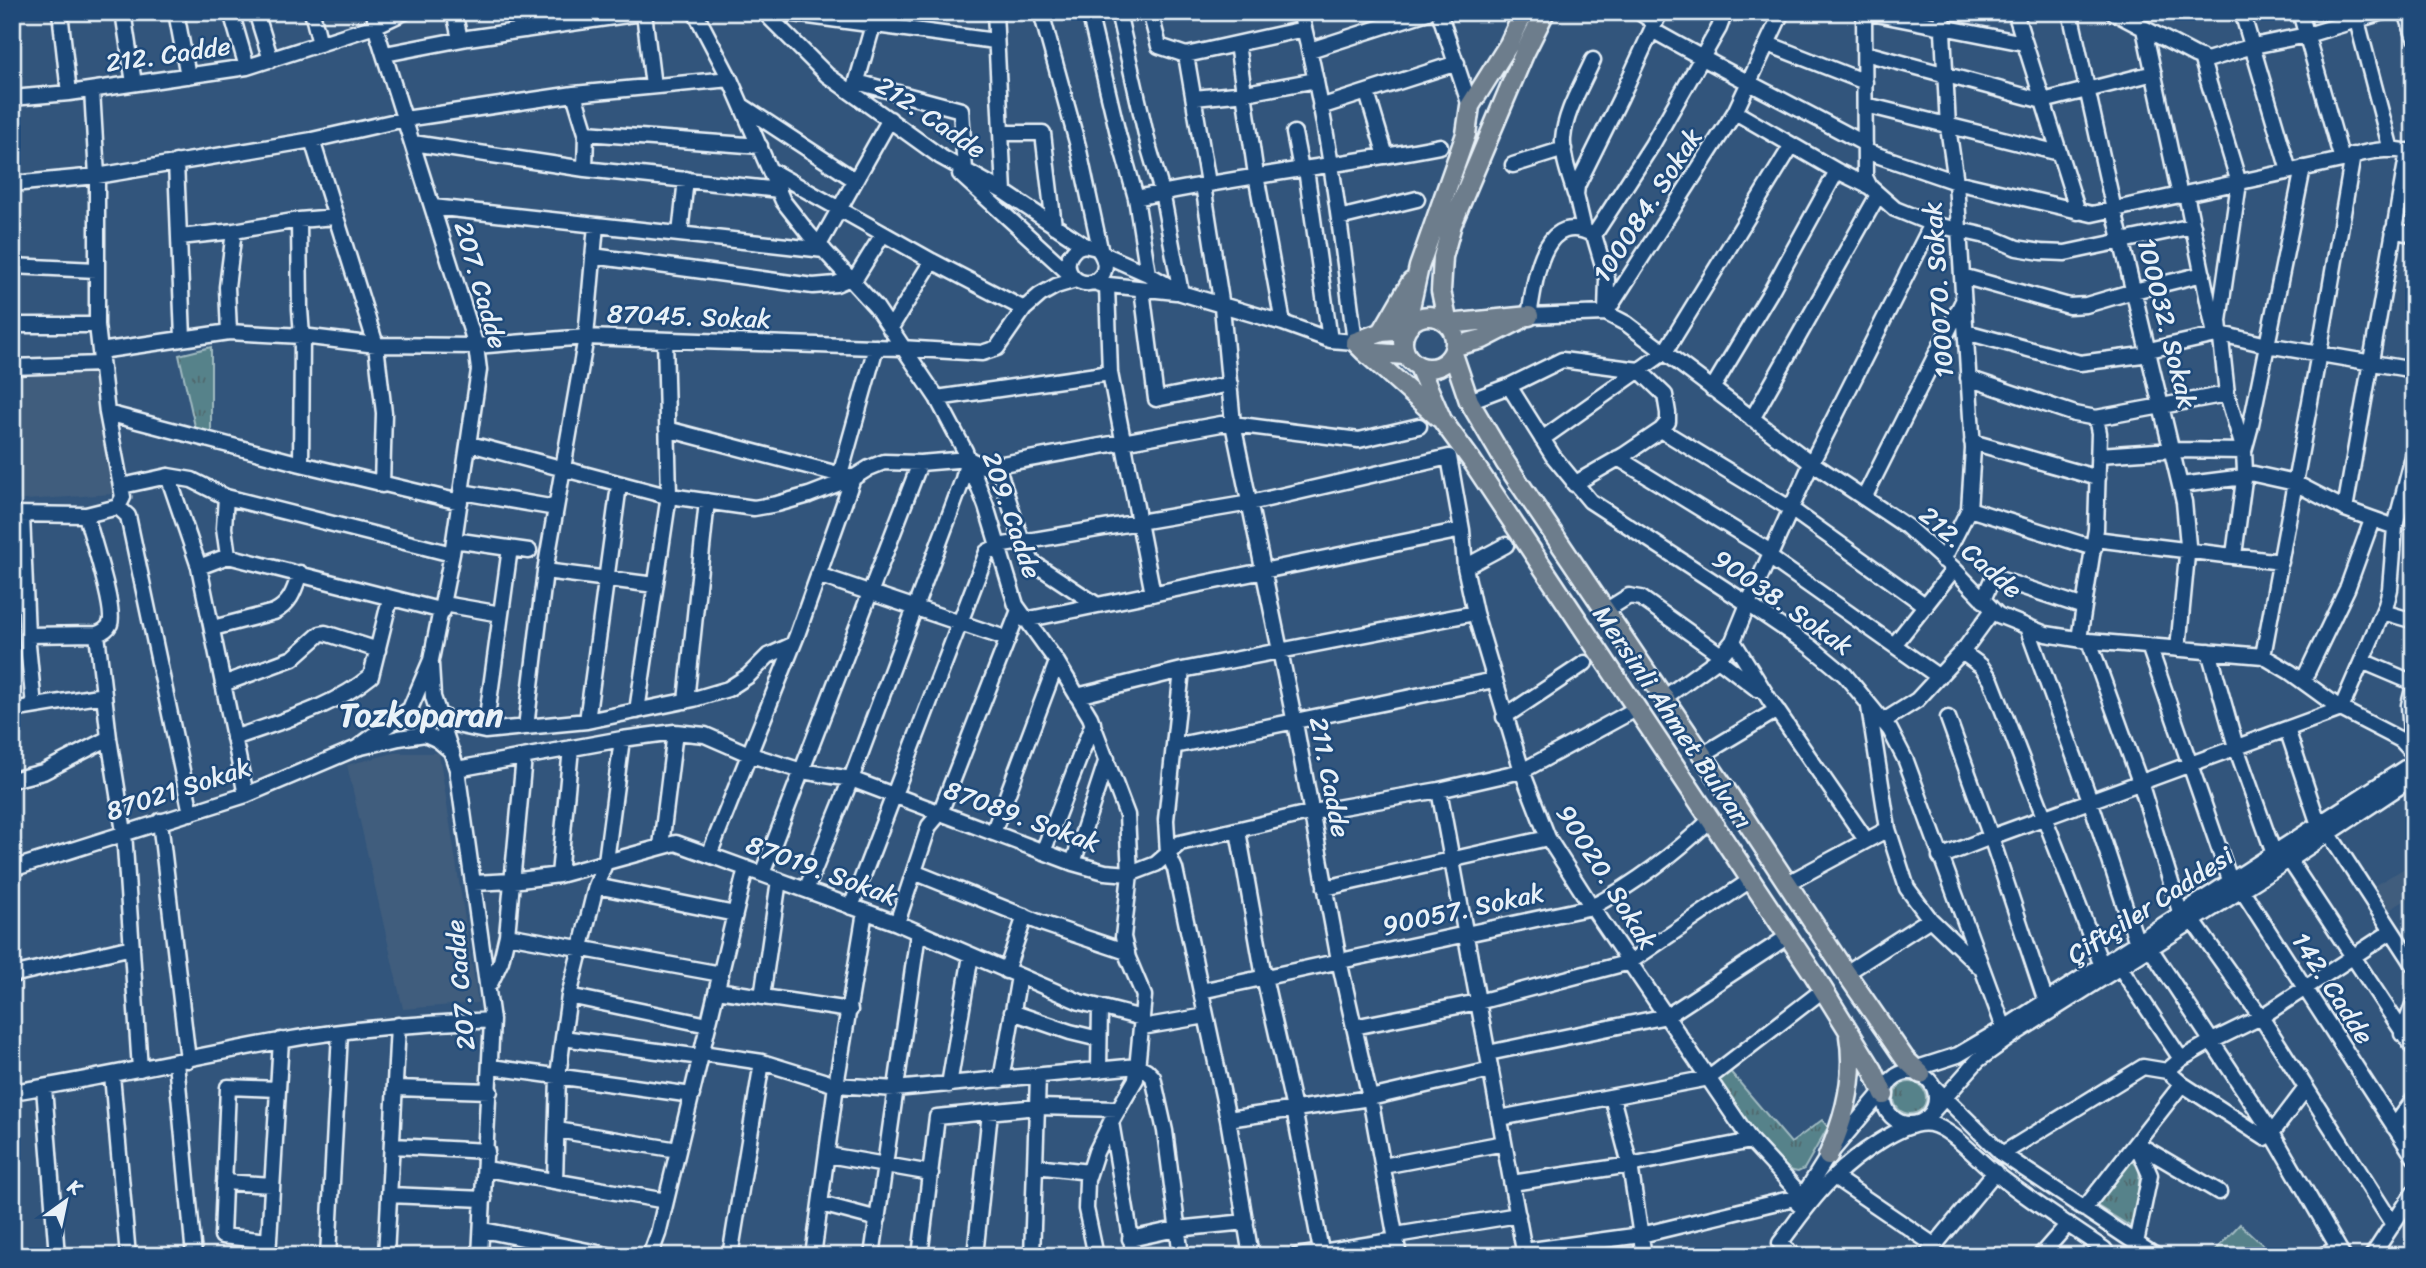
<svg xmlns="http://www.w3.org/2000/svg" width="2426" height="1268" viewBox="0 0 2426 1268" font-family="Sriracha,sans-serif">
<defs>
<pattern id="grass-tufts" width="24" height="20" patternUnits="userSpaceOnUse" patternTransform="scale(1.75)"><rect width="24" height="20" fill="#57828a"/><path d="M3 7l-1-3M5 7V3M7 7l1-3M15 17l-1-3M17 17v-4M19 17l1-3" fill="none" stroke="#4f686d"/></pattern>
</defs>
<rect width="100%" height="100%" fill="#32557c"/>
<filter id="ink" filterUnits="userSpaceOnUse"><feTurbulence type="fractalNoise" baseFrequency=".0143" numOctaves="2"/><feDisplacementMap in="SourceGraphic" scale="14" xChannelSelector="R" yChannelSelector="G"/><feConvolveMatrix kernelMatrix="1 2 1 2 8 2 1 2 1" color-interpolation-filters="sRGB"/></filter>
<g filter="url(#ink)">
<path fill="#3f5d7d" d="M93,371l20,123 -101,7v-127z
M394,753h45l39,250 -75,6 -56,-244z
M2414,863v32l-26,16 -13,-26z"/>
<path fill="url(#grass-tufts)" stroke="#a0bac1" stroke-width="2" d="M211,347v85l-15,-1 -17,-76z
M1728,1069l63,74 31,-23 6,7 -24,42 -6,3 -16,-3 -28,-30 -40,-60z
M1894 1098a16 16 0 1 1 32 0a16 16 0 1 1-32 0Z
M2128,1159l12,8 -4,58 -3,3 -37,-23z"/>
<path fill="#57828a" stroke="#a0bac1" stroke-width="2" d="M2240,1224l24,22 -9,10h-45z"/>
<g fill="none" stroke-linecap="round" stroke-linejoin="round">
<g stroke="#e8f1f8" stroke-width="19">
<path id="minor" d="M60,12l9,81
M123,12l11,71
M176,12l12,64
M231,12l16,55
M256,12l15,48
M312,12l8,32
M454,12l6,27
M524,12l1,18
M695,12l35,67 53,122 26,33 67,73 61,91 28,53 21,55 30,99 41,57 33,55 37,98 3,59 -7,63 5,21 16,38 -8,83 -25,43 -15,30 -9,28 -1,29 10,47
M764,12l63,63 114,82 63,35 80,53
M779,12l216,29
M995,12l9,180
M1041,12l37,134 23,107c4,7 6,14 1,22 -16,23 -52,-7 -24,-28l6,-2 13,3 4,5 47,21 33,19 102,30 47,17 25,2c-14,-110 -27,-222 -55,-330
M1089,12l29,122 18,64 12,76
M1118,12l31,136 13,44 19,101
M1150,12l9,34 27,9
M1439,12l31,94
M1639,12l16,11
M1782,12l-47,100 -129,201 1,-34 -13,-44c-53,-28 -59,48 -65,81l77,-3 21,11 179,135 100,67 48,43 44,46 48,19 43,7 174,15 27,16 51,37 60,31 13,14
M1864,12l1,165 5,10
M1866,12l158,31
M1942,12l6,115 8,55 17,267 -4,60 -26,51
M2015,12l63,200
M2070,12l44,198 70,292 4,43 -10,104
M2113,12l82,43 12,5 46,-14 54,-11 77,-23
M2242,12l47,159
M2300,12l42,148
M2406,12l8,24
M644,13l9,73
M2355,13l36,137
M2144,29l36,167
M1652,30c70,40 143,76 213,114
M1237,44l19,131 27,148
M1768,44l97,38
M1310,50l118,-38
M1865,53l178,48 111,-28
M385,54l83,-16 180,-26
M1186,55l22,128
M1186,55l118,-26
M2201,57l38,126 -20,138 8,73 17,57 1,21 -11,83
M857,82l104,28 4,60
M854,91l19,-66
M1367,93l19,63
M574,94l12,39 -1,36
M12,98l57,-5 178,-26 128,-41 30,-14
M1194,98l52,-5 70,-13
M1866,105l193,48
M744,107l111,73
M1320,107l137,-44
M1735,112l102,59 33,16 25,22 37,15 59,13 26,11 24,4 24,1 128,-27
M586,133l174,13
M1002,133h41l11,93
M1294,133l7,36
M312,140l64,205 8,68 -2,72
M413,143l172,26 194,21
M1865,151l91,31 136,32 250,-54c19,-8 52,-15 72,-6
M176,162l7,176
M1513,165l51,-16
M1306,169l24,171
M770,170l162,91 92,48
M960,174l112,102
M12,184l85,-8 215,-36 93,-21 169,-25 156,-15
M1203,185l19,122 11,117 62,299 44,237 31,138 29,158
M1575,194c-5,-17 -13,-37 -12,-55 2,-27 19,-54 30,-79
M2186,194l28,136
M1136,198c101,-22 203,-32 304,-52
M433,207l391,43
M1339,218l78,-19
M299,220l1,89 2,27 -1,128
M1584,229l-8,-34 1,-9 43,-87 40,-87
M2393,230l21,5
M680,234l6,-55
M1594,235l58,-90 67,-117 6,-16
M180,237l54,-6 65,-11 36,-3
M819,245l71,-126
M593,256l220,30 23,-2 14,-6
M12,266l84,4
M1962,276l107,30 17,-1 48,-14 69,-17
M853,282l30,-48
M1099,284l77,8
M1107,286l3,87 43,221
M1142,289l14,110 74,-15
M12,325h85
M890,329l42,-68
M229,332l-2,-45 7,-56
M1966,332l114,31 70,-9
M2149,350l72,-16 46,11 147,25
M100,351l129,-19 73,4 74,9 100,1 110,-9 315,11 81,5 15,-5 27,-39 16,-14 16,-9 20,-6
M12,367l89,-3
M1968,378l107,36 21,4 131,-24
M1509,386l44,70 37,45 158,103 62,42 35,29 45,55 16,31 98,267
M1712,389l59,-98 66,-120
M937,398l173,-25
M1469,401l40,-15 53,-26 77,10 26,25 3,18v9l-7,8 -37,25 -50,29
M107,413l194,51 159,38
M1752,419l126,-224
M667,429l186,49 -56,157 -88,220
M1661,430l130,79 135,97
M1542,439l123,-87 127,-207
M1972,442l126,36
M470,444l193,51 91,13 23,-4 32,-9 44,-17 16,-10 15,-6 36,1 48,-4 18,8 235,-43h12l126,16 60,-14
M2099,455l73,-5 72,1 6,-22 53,-261
M1618,458l153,94
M997,465l25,77 10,20 65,43
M2245,472l50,11 50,26 50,18
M840,475l36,-128
M168,476l31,91 47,228
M2181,485l63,-8
M122,486l46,-10 24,4 34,17 226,57
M462,492l94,16
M226,497l-2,31 4,28
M1864,498l99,-197
M118,507l10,9 63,297
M1969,509l125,39
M2345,509l63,-358
M12,514l74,1 32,-8 5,-10 -16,-84 -10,-88v-149l-5,-86
M22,515l5,120 7,71
M2095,539l186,23
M454,540l75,11
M1769,557l170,120
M199,567l29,-11 215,55
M1465,567l41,-22
M545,571l110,14
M818,575l190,64
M1983,600l10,-23 91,30
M444,604l57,10
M1605,611l24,-15 12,2 80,57
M2383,612l31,9
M1025,620l437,-90
M2027,627l63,173 47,143
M213,628l61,-16c17,-9 20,-21 26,-39
M97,634l12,104 15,94 16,237
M27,635l70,-1c6,-2 10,-4 13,-10 6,-15 -19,-89 -24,-109
M2079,639l17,-110 3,-96 -3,-15
M1733,641l36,58 97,141
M2089,641l51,141 41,133
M1894,645l60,-76
M2149,646l82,237
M2209,651l27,96 38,107
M1962,652l19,14 10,14 111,286
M2263,656l56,-303 34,-198
M1718,659l39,30
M2362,661l52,22
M431,664l2,33 24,72 35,251 -12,236
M1182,670l-16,150 2,33 7,16 53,250 23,137
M2303,681l44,-92 25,-69
M223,684l70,-26 27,-24 5,-1 53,17
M1077,696l105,-26 293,-57
M1664,698l54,-39 15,-18 15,-37 64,-142 120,-238
M686,701l21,-200
M1869,707l19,122 19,59 23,31 49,47
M12,710l92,-15
M637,711l32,-216 -4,-155
M439,714l22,12 24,5 102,-10 107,-22 34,-10 20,-13 20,-20 24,-11
M1504,717l81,-54
M1948,718l43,119 55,165
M587,721l32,-236
M1882,722l35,-22 49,-53 27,-37
M526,727l19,-156 41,-234 10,-112
M2287,729l32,96
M485,731l25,-183
M234,738c47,-17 98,-30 137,-62l19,-77
M1174,746l320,-66
M357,748l53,-39 21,-49 21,-106 27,-184 -3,-24 -101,-320v-14
M2412,751l-3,-46 5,-20
M1702,755l75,-45
M457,769l165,-30 53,-7 30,3 46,20 51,16 49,8 222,84 32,9 25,2 26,-10 24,-21 133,-31 126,-22 83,-19 114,-62
M12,780l31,-8 66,-34
M1439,790l86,466
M160,821l28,239
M1238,831l26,146 30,132 28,147
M993,833l64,-171
M2329,834l85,131
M661,846l14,-114
M1043,852l50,-129
M2284,852l130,197
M1940,857l51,-20 350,-128 45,-104 4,-16 5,-62 19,-74
M1073,863l34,-104
M12,869l234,-74 111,-47 42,-10 26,-4 13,6 14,12
M914,872l127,51 86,29
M762,874l158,-411
M559,875l12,-127
M474,883l38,-2 47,-6 117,-32 221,80 183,79 62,16
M1788,883l100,-54
M2238,884l176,273
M596,886l139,28
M1325,888l223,-50
M806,890l45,-111 112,-300 5,-20
M851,907l136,-355 11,-6 252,-43 199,-46 13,73 3,37 10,46 47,158 26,67 44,69 159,234 51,55 -161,39 -117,16
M2193,921l68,96 131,206
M897,923l32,-97 11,-13 79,-203
M507,935l214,39
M2150,948l122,185 71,123
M2120,967l61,92
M1006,971l19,-55
M1846,973l84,-54
M12,975l120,-28
M490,984l11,-23 6,-26 17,-178
M717,990l133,20
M1201,991l391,-84c42,-23 84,-54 118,-87
M569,996l139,29
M762,997l17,-117
M1012,1012l58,20 29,7
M1142,1027l64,-11
M1354,1027l124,-25 152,-40 119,-81
M2402,1034l12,-32
M563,1038l138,19
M702,1053l60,9 74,23 59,4 243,-23 8,4 7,7 12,54 16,125
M1488,1053l179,-37 120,-79
M176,1062l18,194
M491,1067l201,28
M1099,1070l1,-63
M2167,1071l14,-12 31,-18 49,-24 131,-86
M1884 1098a26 26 0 1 1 52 0a26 26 0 1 1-52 0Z
M1905,1072l53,-17 51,-30 405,-263
M112,1075l16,181
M1001,1080l18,-104
M2182,1084l83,54 7,-5 34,-45
M949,1085l22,-130
M1933,1086l69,68 134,89 -2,13
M44,1087l13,169
M396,1088l94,3
M12,1092c90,-14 178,-35 268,-51 70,-13 141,-17 212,-21
M1612,1097l18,68 14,91
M1932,1112l46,-52 35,-25 276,-175 125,-83
M1500,1118l209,-40 114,-88
M1228,1119l142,-21 121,-28
M1111,1122l23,134
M2394,1127l20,-28
M557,1130l121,20
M2136,1143l14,32 -14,68
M2136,1143l83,49
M393,1146l94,5
M2002,1154l141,-87 24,4
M828,1155l103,18
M1036,1166l53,6
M1383,1166l121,-23
M486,1169l180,32
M1834,1177l100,68
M555,1180l3,-104 5,-38 6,-42 27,-110 10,-25 16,-122
M224,1182l48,3
M1512,1183l118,-18 121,-24
M389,1195l95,4
M821,1204l57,15
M1798,1204l30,-48 58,-69
M2084,1209l98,-125 -15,-13
M483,1230l130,26
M1396,1235l122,-20
M1130,1239l46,-10 70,-7
M269,1241l-47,-5 6,-149 50,2
M1780,1243c17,-22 33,-47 54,-66 18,-18 70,-58 96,-53 21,4 47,35 64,48 35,28 73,52 110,77l5,7
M1780,1243l14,13
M2136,1243l20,13
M268,1256l13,-216
M328,1256l12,-223
M386,1256l12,-231
M650,1256l8,-22 88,-366
M730,1256l32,-194
M813,1256l23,-171 29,-173
M872,1256l46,-323
M920,1256l17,-139 100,-10 82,2
M975,1256l15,-144
M1032,1256l6,-180
M1297,1256l100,-16
M1926,1256l69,-84
M2040,1256l28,-32
M2322,1256l16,-8
M2372,1256l42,-64"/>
</g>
<g stroke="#e8f1f8" stroke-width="23">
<path id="major" d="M1403 342a26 26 0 1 1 52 0a26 26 0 1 1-52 0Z
M1529,316l-81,8 -7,-33 2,-34 9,-33 72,-170 21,-42
M1382,332l29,-50
M1455,346l28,-7 37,-19
M1365,352l73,65
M1453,354l16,47 36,61 219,325 122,186 59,86 16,15
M1405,355l-40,-3 -10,-10 27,-10 23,-2 14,-63 47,-133 4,-28 39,-62 15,-32
M1419,367l23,53 30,41 342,514 59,95 11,25
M1828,1156c17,-38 28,-78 21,-120"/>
</g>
<use href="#minor" stroke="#1f4a7a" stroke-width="14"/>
<use href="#major" stroke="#6d7d8c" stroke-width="18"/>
</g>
</g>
<g text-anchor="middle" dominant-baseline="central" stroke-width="5" stroke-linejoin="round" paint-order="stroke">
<g font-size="26" fill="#e8f1f8" stroke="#1f4a7a">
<text transform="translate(168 54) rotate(-8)">212. Cadde</text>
<text transform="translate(931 117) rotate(34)">212. Cadde</text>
<text transform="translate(1647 205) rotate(-57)">100084. Sokak</text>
<text transform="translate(481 285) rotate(74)">207. Cadde</text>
<text transform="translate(1938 290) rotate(-94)">100070. Sokak</text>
<text transform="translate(689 316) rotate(2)">87045. Sokak</text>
<text transform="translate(2167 323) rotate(76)">100032. Sokak</text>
<text transform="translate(1012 515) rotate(71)">209. Cadde</text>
<text transform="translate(1971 552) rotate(41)">212. Cadde</text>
<text transform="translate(1783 602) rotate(35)">90038. Sokak</text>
<text transform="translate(1673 717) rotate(56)">Mersinli Ahmet Bulvarı</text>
<text transform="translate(1330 777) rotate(79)">211. Cadde</text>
<text transform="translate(178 789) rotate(-18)">87021 Sokak</text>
<text transform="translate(1022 816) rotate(20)">87089. Sokak</text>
<text transform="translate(822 870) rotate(20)">87019. Sokak</text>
<text transform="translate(1607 877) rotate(58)">90020. Sokak</text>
<text transform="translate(2150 905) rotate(-33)">Çiftçiler Caddesi</text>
<text transform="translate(1463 909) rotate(-12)">90057. Sokak</text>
<text transform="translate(460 985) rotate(-95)">207. Cadde</text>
<text transform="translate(2333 988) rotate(57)">142. Cadde</text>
</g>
<g font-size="33" font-weight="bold" fill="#e8f1f8" stroke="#1f4a7a">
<text x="421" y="715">Tozkoparan</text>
</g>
</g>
<rect width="2426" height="1268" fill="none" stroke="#1f4a7a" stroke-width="42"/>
<rect x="21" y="21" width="2384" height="1226" fill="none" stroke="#e8f1f8" stroke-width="2.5" filter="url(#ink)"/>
<g transform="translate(66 1201) rotate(33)" stroke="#1f4a7a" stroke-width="5" paint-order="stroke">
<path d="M0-5L12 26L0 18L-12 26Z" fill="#e8f1f8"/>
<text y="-10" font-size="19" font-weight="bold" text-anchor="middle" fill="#e8f1f8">K</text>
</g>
</svg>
